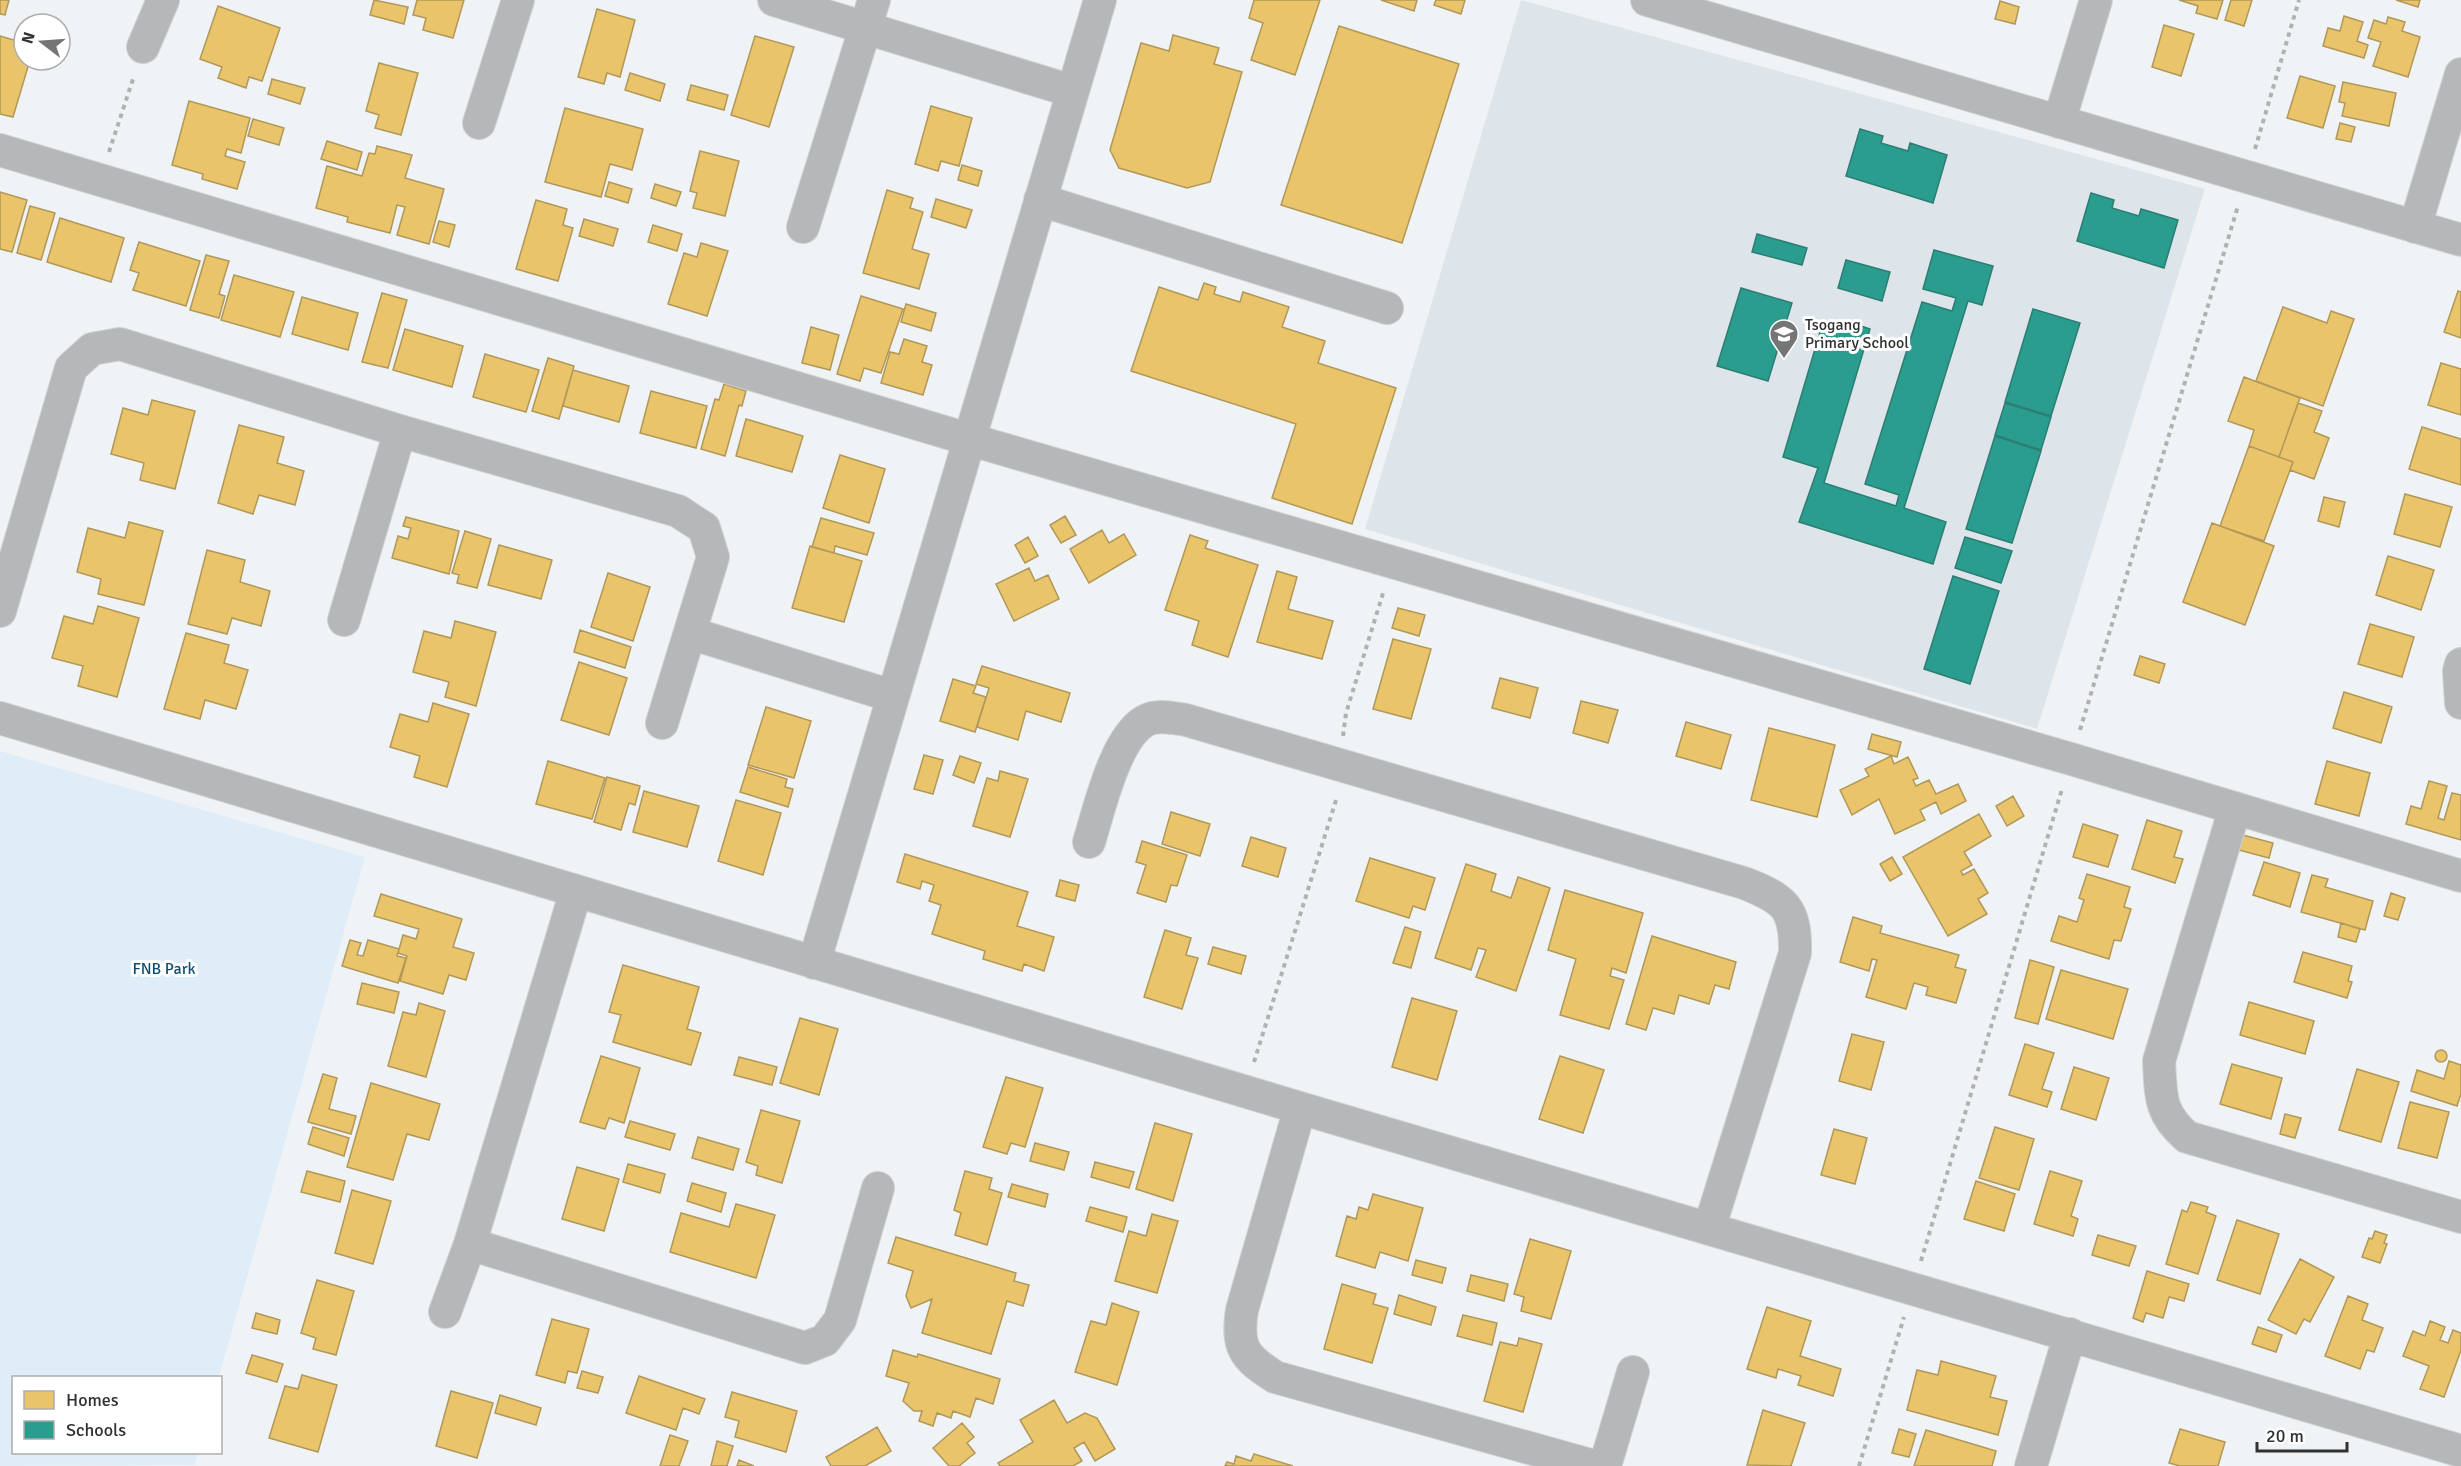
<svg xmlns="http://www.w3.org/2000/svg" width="2461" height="1466" viewBox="0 0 2461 1466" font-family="Signika,sans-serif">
<rect width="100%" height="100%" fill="#f0f3f5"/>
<path fill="#dee5ea" d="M1521,0l684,189 -168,540 -672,-200z"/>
<path fill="#deedf8" d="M0,751l365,106 -146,520 -205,1v74l184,1 -3,12 -195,1z"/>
<path fill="#e9c46a" stroke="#b19859" stroke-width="1.5" d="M0,0h9l-4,15 -5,-1z
M374,0l34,7 -4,17 -34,-9z
M417,0h47l-11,38 -30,-8 3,-12 -13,-3z
M1254,0h66l-25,75 -44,-15 12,-37 -14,-5z
M1381,0h36l-3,11z
M1436,0h29l-4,14 -27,-9z
M2179,0h44l-6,19 -21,-6 2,-7z
M2231,0h21l-8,26 -19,-6z
M2396,0h24l-2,7z
M2000,1l19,6 -4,17 -20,-5z
M218,6l62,22 -18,53 -13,-4 -3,11 -28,-10 4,-11 -22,-8z
M597,9l38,11 -15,57 -13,-4 -3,11 -26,-7z
M2344,16l19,6 -6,19 11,4 -4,13 -41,-12 5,-18 12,3z
M2388,17l17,5 -3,9 18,6 -12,40 -35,-11 8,-24 -13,-4 6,-18 12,4z
M2164,25l30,9 -13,42 -29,-9z
M1339,26l120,38 -57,179 -121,-38z
M1173,35l46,13 -5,16 28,8 -32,110 -23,6 -68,-20 -9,-18 31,-107 28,8z
M0,36l24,7v17h6l-17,57 -13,-3z
M755,36l39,11 -25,80 -38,-12z
M379,63l39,10 -17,62 -26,-7 4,-13 -13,-4z
M630,73l35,11 -5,17 -35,-11z
M2300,76l35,10 -12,42 -36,-10z
M272,79l33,9 -5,16 -32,-10z
M2343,82l53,11 -7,33 -47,-10 3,-13 -6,-1z
M691,85l37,10 -4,15 -37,-10z
M189,101l61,17 -9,35 -14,-4 -2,7 20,6 -8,27 -35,-10 1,-5 -31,-9z
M931,106l41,12 -13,48 -18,-5 -3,10 -23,-7z
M565,108l78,21 -11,41 -22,-6 -9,33 -56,-15z
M253,119l31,9 -5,17 -31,-9z
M2340,123l15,4 -4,15 -15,-3z
M327,141l35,11 -5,18 -36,-11z
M377,146l35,9 -7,23 39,11 -15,55 -32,-9 8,-28 -8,-2 -7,28 -43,-11 1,-5 -32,-9 11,-42 35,10 7,-23 6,1z
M700,151l39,10 -14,55 -32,-8 4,-15 -7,-2z
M962,165l20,6 -4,15 -20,-6z
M609,182l23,7 -4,14 -23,-7z
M655,184l26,8 -5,14 -25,-8z
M887,190l26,8 -3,10 13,4 -11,37 17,5 -10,35 -56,-16z
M0,192l27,8 -15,52 -12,-3z
M936,199l36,11 -6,18 -35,-11z
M536,200l31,9 -4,16 10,3 -15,53 -42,-12z
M30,206l25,7 -14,47 -24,-7z
M60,218l64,20 -13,44 -64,-20z
M584,219l34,10 -5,17 -34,-10z
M439,221l16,4 -6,22 -16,-5z
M653,225l29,9 -5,17 -29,-9z
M139,242l61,19 -14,45 -53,-16 6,-17 -9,-3z
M701,243l27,8 -21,65 -39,-12 16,-51 13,4z
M206,255l23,6 -10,33 6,2 -6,22 -29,-8z
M234,275l60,17 -14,45 -59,-17z
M1204,283l12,4 -2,7 26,8 3,-10 46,15 -7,20 43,14 -7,22 78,25 -44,136 -80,-26 24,-74 -165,-53 28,-84 39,13z
M2458,291l3,1v46l-17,-6z
M382,293l25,7 -19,68 -26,-6z
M861,296l42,13 -22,64 -17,-5 -4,13 -23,-7z
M302,297l56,16 -10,37 -56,-16z
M906,304l30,9 -5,18 -30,-9z
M2283,307l44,16 4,-12 23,8 -31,87 -67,-25z
M811,327l28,8 -9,35 -28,-7z
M405,329l58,17 -11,41 -59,-17z
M904,339l23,7 -5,16 10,3 -9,30 -42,-12 9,-31 9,2z
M485,354l54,16 -13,42 -53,-15z
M548,358l26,8 -15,53 -27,-8z
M2441,363l20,6v46l-33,-10z
M573,370l56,16 -10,36 -56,-16z
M2244,377l56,21 -21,59 -30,-11 5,-16 -26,-9z
M724,384l22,7 -4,15 -3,-1 -14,51 -24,-7 14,-50 4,1z
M651,391l56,15 -11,42 -56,-15z
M152,400l43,11 -20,78 -35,-9 4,-17 -33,-9 12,-46 25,7z
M2298,403l24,8 -8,21 15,6 -15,41 -24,-9 3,-8 -14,-5z
M746,419l57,17 -11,36 -56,-16z
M239,425l45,12 -7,26 27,8 -9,34 -36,-10 -6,19 -35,-11z
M2422,427l39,12v46l-52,-16z
M2249,446l44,16 -29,79 -44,-15z
M840,455l45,14 -16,54 -46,-15z
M2405,494l47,13 -12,40 -46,-13z
M2324,497l21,5 -6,25 -21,-6z
M1065,516l11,19 -15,8 -11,-18z
M406,517l53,14 -10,43 -57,-16 6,-22 10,3 3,-11 -8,-2z
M821,518l53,15 -7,22 -32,-9 -1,7 -22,-6z
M129,522l34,9 -19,74 -46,-11 3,-15 -24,-7 11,-44 37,10z
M2212,523l62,23 -29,79 -62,-23z
M1102,530l7,13 15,-9 12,21 -47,28 -19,-34z
M465,531l26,8 -14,49 -20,-5 2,-8 -7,-2z
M1190,535l18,6 -3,7 53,17 -30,92 -36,-12 7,-24 -34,-11z
M1028,537l10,19 -13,7 -10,-18z
M499,545l53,15 -11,39 -53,-14z
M810,546l52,15 -18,61 -52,-14z
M207,550l38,10 -5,22 30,9 -9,35 -29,-8 -5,16 -39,-10z
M2388,556l46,14 -13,40 -45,-15z
M1029,568l6,13 13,-6 11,24 -45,22 -18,-37z
M1277,571l20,6 -9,32 45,12 -11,38 -65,-17z
M608,573l42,14 -17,54 -42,-14z
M98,606l41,12 -22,79 -39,-11 5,-20 -31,-8 12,-42 29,8z
M1398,608l27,7 -6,21 -27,-8z
M455,621l41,11 -20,74 -31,-9 4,-15 -36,-10 11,-41 27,7z
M2370,624l44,13 -12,40 -44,-13z
M580,630l51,17 -6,21 -51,-16z
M186,633l43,12 -5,18 24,7 -12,39 -31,-9 -5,19 -36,-10z
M1393,639l38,10 -20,70 -38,-10z
M2140,656l25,8 -6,19 -25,-8z
M579,662l48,16 -18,57 -48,-15z
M982,666l88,27 -9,29 -35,-11 -8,29 -41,-13 12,-39 -13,-4z
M1500,678l38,10 -8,30 -38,-10z
M953,679l23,7 -3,7 13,4 -11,35 -35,-11z
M2344,692l48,15 -11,36 -48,-15z
M1581,701l37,9 -10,33 -35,-10z
M433,703l36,11 -22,73 -33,-10 6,-21 -30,-9 10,-33 28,8z
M766,707l45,14 -17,57 -46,-13z
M1686,722l45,13 -10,34 -45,-13z
M1769,728l66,17 -18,72 -66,-17z
M1872,734l29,8 -4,15 -29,-8z
M924,755l19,5 -10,34 -19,-5z
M960,756l21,7 -7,20 -21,-8z
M1891,756l3,8 14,-7 10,21 -5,2 3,6 13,-6 7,14 22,-10 8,17 -25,13 -5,-12 -16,8 5,10 -30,14 -16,-35 -27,16 -12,-25 29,-14 -4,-7z
M548,761l57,17 -13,41 -56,-15z
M2327,761l43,12 -11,43 -44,-12z
M748,767l39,12 -2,8 8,2 -5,18 -48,-15z
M1000,771l28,8 -18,58 -37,-11 14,-48 11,3z
M607,777l33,9 -5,19 -6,-2 -8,27 -27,-8z
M2429,781l18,5 -9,32 6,2 8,-27 9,2v45l-55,-16 5,-18 10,3z
M644,791l55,15 -12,41 -54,-15z
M2013,796l11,20 -17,10 -11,-20z
M736,800l45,13 -18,62 -45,-14z
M1171,812l39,12 -10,32 -38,-12z
M1979,814l12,22 -27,16 8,13 -11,6 2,4 11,-6 14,24 -10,6 9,15 -39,22 -45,-79z
M2147,820l35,11 -8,26 9,2 -8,24 -43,-14z
M2083,824l35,11 -10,32 -35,-10z
M2239,834l34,9 -4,15 -34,-9z
M1251,837l35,11 -8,29 -36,-11z
M1142,841l45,14 -10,31 -6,-1 -5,17 -29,-9 9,-28 -10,-3z
M905,854l123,38 -11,34 37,11 -10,34 -20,-7 -2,7 -39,-12 2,-8 -53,-17 9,-29 -12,-4 5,-16 -12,-4 -2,8 -23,-7z
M1892,857l10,17 -12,7 -10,-17z
M1370,858l65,20 -10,32 -12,-4 -4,12 -53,-17z
M2264,862l36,11 -10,34 -37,-12z
M1466,864l30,10 -5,17 20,7 7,-21 32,11 -34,103 -40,-14 10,-27 -8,-2 -7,22 -36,-12z
M2087,874l43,13 -6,20 7,2 -10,32 -7,-1 -5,19 -58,-18 8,-25 18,6 7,-22 -5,-2z
M2312,875l16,4 -3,8 48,14 -8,29 -64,-18z
M1060,880l19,5 -4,16 -19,-5z
M1565,890l78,23 -17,60 -14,-5 -2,8 14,4 -15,49 -49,-14 16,-56 -28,-9z
M2391,893l14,5 -7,22 -14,-4z
M381,894l81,25 -9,28 21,6 -8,27 -17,-5 -6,19 -43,-13 7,-25 -9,-3 5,-18 13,4 3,-10 -45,-13z
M1853,917l29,9 -2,7 79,22 -4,12 11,3 -10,33 -30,-8 2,-8 -14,-4 -8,26 -40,-12 11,-37 -5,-1 -3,12 -29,-9z
M2341,923l19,6 -4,13 -18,-5z
M1405,927l16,5 -10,36 -18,-5z
M1165,930l26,8 -5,17 12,3 -16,51 -38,-12z
M1652,936l84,26 -7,27 -14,-4 -6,19 -30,-9 -5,19 -21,-6 -7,22 -20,-6z
M350,940l11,3 -4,12 6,1 5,-16 31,9 -2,7 9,2 -8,25 -56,-17z
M1213,947l33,9 -5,18 -33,-10z
M2303,952l49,14 -4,15 4,1 -5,16 -53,-16z
M2030,960l24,7 -16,57 -23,-6z
M623,965l76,22 -12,42 14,4 -10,32 -78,-23 8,-27 -12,-3z
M2061,970l67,19 -15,50 -67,-20z
M362,983l37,9 -5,21 -37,-9z
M1412,998l45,13 -20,69 -45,-13z
M2249,1002l65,19 -9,33 -65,-19z
M419,1003l26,8 -19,66 -38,-11 15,-54 13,3z
M800,1018l38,11 -19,66 -39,-12z
M1852,1034l32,8 -13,48 -32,-9z
M2025,1044l29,9 -12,36 10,3 -5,15 -38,-12z
M2435 1056a6 6 0 1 1 12 0a6 6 0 1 1-12 0Z
M601,1056l39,12 -16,55 -15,-5 -4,11 -25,-7z
M1560,1056l44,14 -21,63 -44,-14z
M739,1057l38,10 -5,18 -38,-10z
M2449,1061l12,4v29l-4,12 -46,-15 6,-21 27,9z
M2232,1064l50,14 -11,41 -51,-15z
M2074,1067l35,11 -13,42 -35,-11z
M2357,1069l42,13 -18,60 -42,-12z
M323,1074l14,4 -8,31 27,7 -5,18 -43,-12z
M1006,1077l37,11 -18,59 -14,-4 -4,11 -24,-7z
M371,1083l69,21 -11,36 -22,-6 -14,46 -46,-13z
M2410,1102l39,10 -12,46 -39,-10z
M761,1110l39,11 -18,62 -26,-8 2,-9 -12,-4z
M2285,1114l16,4 -6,20 -15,-4z
M630,1121l45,13 -5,16 -45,-13z
M1155,1123l37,11 -19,67 -37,-12z
M313,1127l36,11 -5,18 -36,-12z
M1995,1127l39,12 -15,51 -40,-12z
M1834,1129l33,9 -12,46 -34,-9z
M698,1137l41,12 -6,21 -41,-12z
M1035,1143l34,9 -5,18 -34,-9z
M1095,1162l39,10 -5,16 -38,-11z
M628,1164l37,10 -5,19 -37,-11z
M577,1167l42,12 -15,52 -42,-12z
M307,1171l38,10 -5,21 -39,-10z
M965,1171l27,7 -3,11 13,4 -15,52 -32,-10 6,-22 -7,-3z
M2050,1171l32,10 -11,35 7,3 -5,17 -39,-12z
M1976,1181l39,13 -11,37 -40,-12z
M692,1183l34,10 -5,19 -34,-11z
M1012,1184l36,10 -3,13 -37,-10z
M352,1190l39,11 -18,63 -38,-11z
M1373,1194l50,14 -15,53 -28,-9 -5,16 -39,-12 11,-40 9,3 3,-12 9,3z
M2191,1202l17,5 -2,5 10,4 -18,58 -32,-10 16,-54 5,2z
M736,1204l39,11 -19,63 -86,-26 11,-39 48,14z
M1090,1207l37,10 -4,15 -37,-11z
M1152,1214l26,7 -21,72 -42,-12 14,-50 17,5z
M2237,1220l42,14 -19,60 -43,-14z
M2375,1231l12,4 -3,8 3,1 -7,19 -18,-6 7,-19 3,1z
M2098,1235l38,11 -7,20 -37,-11z
M896,1237l120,36 -2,8 15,4 -6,21 -16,-5 -16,53 -69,-21 10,-34 -21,9 -5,-12 7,-25 -25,-8z
M1530,1239l41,12 -20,68 -30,-8 3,-14 -10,-3z
M2300,1259l34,18 -24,45 -6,-3 -8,15 -28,-14z
M1416,1260l30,8 -4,15 -30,-8z
M2147,1271l42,13 -5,17 -15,-4 -6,21 -17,-5 -3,9 -10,-4z
M1471,1275l37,9 -4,17 -37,-10z
M317,1280l37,11 -18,64 -23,-6 3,-11 -15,-5z
M1342,1284l34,10 -3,10 15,4 -16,55 -48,-14z
M1399,1295l37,12 -5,18 -37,-11z
M2348,1296l20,8 -6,16 21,8 -9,24 -7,-2 -7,19 -35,-13z
M1112,1303l27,9 -22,73 -42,-13 16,-51 15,4z
M1767,1307l44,14 -11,35 41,13 -8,27 -35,-11 3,-9 -23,-7 -2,9 -29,-9z
M256,1313l24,7 -3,14 -25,-6z
M1463,1315l34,8 -5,22 -35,-9z
M552,1319l37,10 -12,44 -9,-2 -3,12 -29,-8z
M2430,1321l15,6 -5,13 8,3 5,-13 8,3v17l-17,47 -24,-8 9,-23 -26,-10 10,-25 12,5z
M2258,1327l24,8 -6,17 -24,-8z
M1519,1338l23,6 -19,68 -39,-11 16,-59 17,4z
M893,1350l24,7 1,-3 82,25 -7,25 -17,-6 -6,19 -17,-6 -2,7 -14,-5 -4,13 -14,-5 3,-10h-8l-11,-10 6,-18 -23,-7z
M252,1355l31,9 -6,18 -31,-9z
M1941,1361l55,15 -6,21 17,4 -9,34 -91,-25 10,-40 21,5z
M582,1371l21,6 -5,16 -21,-5z
M302,1375l35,10 -19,67 -49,-14 16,-52 13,3z
M639,1376l66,23 -6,15 -16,-6 -7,22 -50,-17z
M451,1391l42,12 -16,55 -41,-12z
M732,1392l65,19 -11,41 -51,-15 4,-16 -14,-4z
M500,1395l41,13 -5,17 -41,-12z
M1054,1400l13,23 18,-10 12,5 18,31 -20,12 -11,-19 -10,6 8,13 -9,5h-73l-2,-3 35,-21 -13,-22z
M1763,1410l42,13 -14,43 -44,-1z
M962,1423l12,14 -7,6 8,10 -16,13h-10l-16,-18z
M877,1427l14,24 -26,15h-34l-5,-9z
M1899,1429l17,5 -7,23 -17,-4z
M2180,1429l45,13 -7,24h-38l-11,-3z
M1926,1430l70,21 -4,15h-78z
M670,1435l18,6 -9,25h-19z
M717,1441l16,5 -6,20h-16z
M1254,1454l39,12h-68l2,-4 7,2 2,-8 15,5z
M739,1460l15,6h-17z"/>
<path fill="#2a9d8f" stroke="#2c7d73" stroke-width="1.5" d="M1860,129l23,7 -2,7 27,8 2,-8 37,12 -14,48 -87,-27z
M2091,193l23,7 -2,8 27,8 2,-7 37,11 -14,48 -87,-27z
M1757,234l50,14 -5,17 -50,-13z
M1934,250l59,16 -11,39 -14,-4 -64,207 42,14 -13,42 -134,-42 19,-54 -35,-11 40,-135 36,11 2,-7 9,3 -46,154 72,23 3,-11 -34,-11 57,-182 30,9 4,-13 -33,-9z
M1846,260l44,12 -8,29 -44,-13z
M1741,288l51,15 -24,78 -51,-15z
M2033,309l47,14 -29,93 -46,-14z
M2005,403l46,14 -10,33 -46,-15z
M1995,436l46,15 -29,92 -46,-14z
M1965,537l47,14 -11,32 -46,-15z
M1953,576l46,15 -29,93 -46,-15z"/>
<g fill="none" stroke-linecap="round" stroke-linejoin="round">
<g stroke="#ced0d1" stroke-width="34">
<path id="minor" d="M774,0l298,91
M1647,0l814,240
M143,47l20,-47
M2059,122l37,-122
M479,123l39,-123
M0,150l968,289 1103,320 390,117
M1040,200l347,108
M803,227l71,-227
M2415,227l46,-153
M0,611l71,-243 21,-19 28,-5 280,87 278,80 26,17 9,29 -51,166
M344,620l56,-189
M690,633l202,63
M2461,664l-2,7 2,32
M0,718l1300,390 1161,343
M2235,808l-76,253c2,35 0,52 28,76l274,80
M1089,842c10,-32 26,-104 56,-121 12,-7 27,-3 41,-1l558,163c41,16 52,25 51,70l-86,276
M814,963l286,-963
M1300,1108l-58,202c-6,38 3,48 33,67l319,89
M470,1244l335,104 20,-8 15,-20 38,-132
M445,1312l25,-68 106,-353
M1605,1466l28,-94
M2031,1466l39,-132"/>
</g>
<path stroke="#b0b2b2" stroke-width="4" stroke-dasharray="4.5 4.5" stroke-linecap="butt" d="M2255,149l44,-149
M109,152l25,-76
M2080,730l158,-524
M1343,736l3,-23 38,-123
M1254,1062l83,-265
M1921,1261l141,-472
M1859,1466l45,-149"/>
<use href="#minor" stroke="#b5b7b8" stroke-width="32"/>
</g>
<defs>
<g id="school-pin" transform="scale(1.5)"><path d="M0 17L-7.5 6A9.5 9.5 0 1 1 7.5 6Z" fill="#737576" stroke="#fff"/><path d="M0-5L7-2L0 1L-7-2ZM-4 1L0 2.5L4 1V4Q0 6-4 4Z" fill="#fff"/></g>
</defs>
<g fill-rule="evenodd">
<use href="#school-pin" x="1784" y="334"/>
</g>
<g text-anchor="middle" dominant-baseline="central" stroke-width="6" stroke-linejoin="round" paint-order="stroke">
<g font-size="16" fill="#2f3132" stroke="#fff" text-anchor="start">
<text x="1805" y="325">Tsogang<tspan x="1805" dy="18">Primary School</tspan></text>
</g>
<g font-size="16" fill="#0b4d71" stroke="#fff">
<text x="164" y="969">FNB Park</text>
</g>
</g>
<rect x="12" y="1376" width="210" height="78" fill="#ffffff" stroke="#acadad" stroke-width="1.5"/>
<rect x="24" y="1391" width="30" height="18" fill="#e9c46a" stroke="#acadad" stroke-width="1.5"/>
<text x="66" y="1406" font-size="18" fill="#2f3132">Homes</text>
<rect x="24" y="1421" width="30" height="18" fill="#2a9d8f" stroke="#acadad" stroke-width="1.5"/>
<text x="66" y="1436" font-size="18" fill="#2f3132">Schools</text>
<g transform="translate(42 42) rotate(287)"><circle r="28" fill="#ffffff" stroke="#acadad" stroke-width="1.5"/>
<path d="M0-4.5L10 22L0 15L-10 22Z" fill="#737576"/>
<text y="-9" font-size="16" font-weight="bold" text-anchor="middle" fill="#2f3132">N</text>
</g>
<path d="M2257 1442v9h90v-9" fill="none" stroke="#2f3132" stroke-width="3"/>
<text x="2266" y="1442" font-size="18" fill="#2f3132" stroke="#ffffff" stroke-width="4.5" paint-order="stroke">20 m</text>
</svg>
